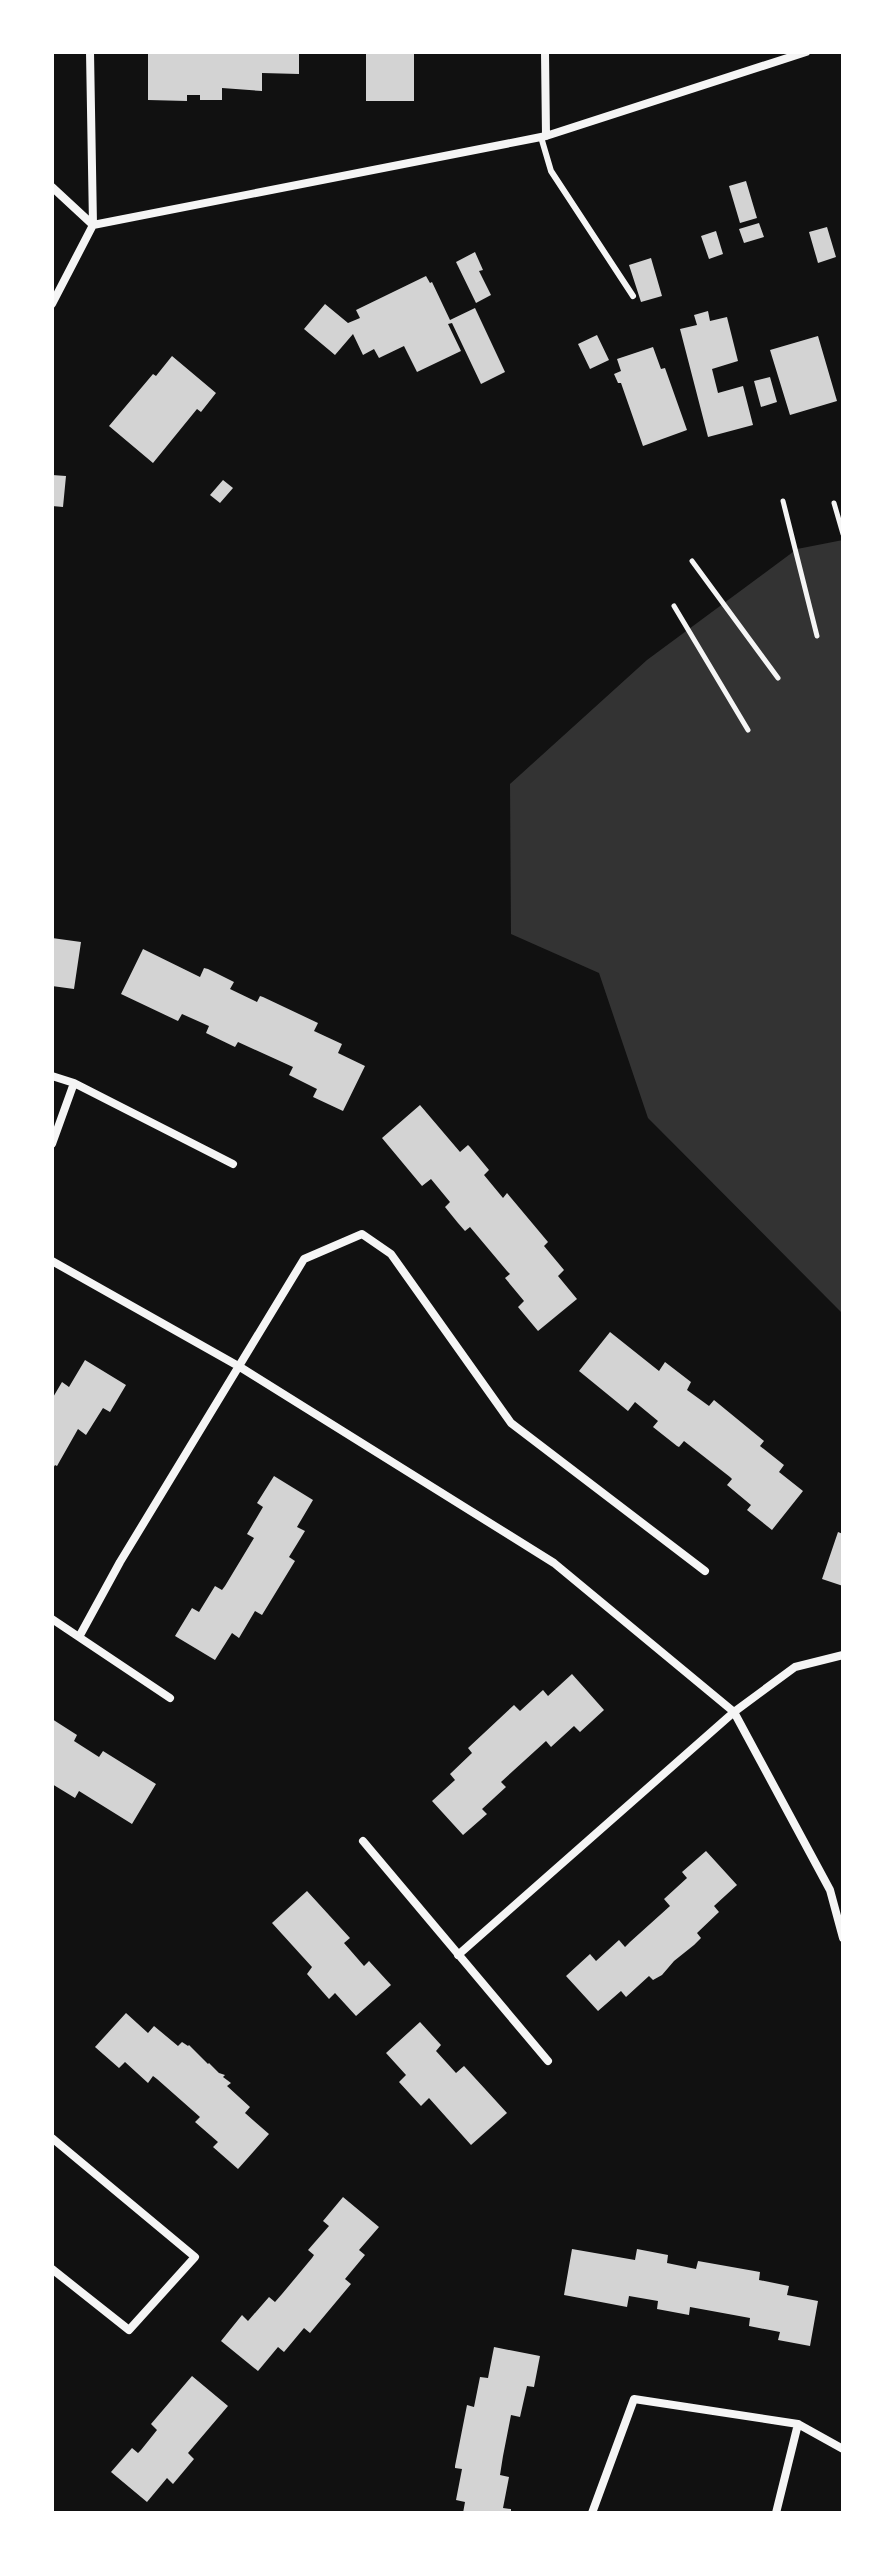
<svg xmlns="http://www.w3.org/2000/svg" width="895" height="2565" viewBox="0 0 895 2565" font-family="Overpass,sans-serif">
<rect width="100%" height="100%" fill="#111"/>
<path fill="#333" d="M843,540v774l-195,-196 -49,-145 -88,-39 -1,-150 137,-124 150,-111z"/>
<path fill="#d3d3d3" d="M148,52h151v22l-37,-1v18l-40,-3v12h-22v-5h-13v6l-39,-1z
M366,52h48v49h-48z
M746,181l11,37 -17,5 -11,-37z
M759,223l5,14 -20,6 -5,-14z
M827,227l9,30 -18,6 -9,-31z
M716,231l7,23 -14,5 -8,-23z
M475,252l8,18 -4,1 12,24 -15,8 -20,-41z
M651,258l11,38 -21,6 -12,-37z
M426,276l4,7 2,-1 18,38 25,-12 30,64 -24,12 -29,-61 -4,1 13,27 -44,21 -13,-26 -25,12 -5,-9 -11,6 -10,-21 -18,21 -31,-26 21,-25 23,19 12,-5 -4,-8z
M708,311l2,10 17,-4 11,44 -26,8 6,24 25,-7 10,39 -45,12 -28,-108 17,-4 -3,-10z
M597,335l12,25 -19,9 -12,-25z
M818,336l19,65 -47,14 -20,-65z
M653,347l8,22 4,-1 22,62 -44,16 -22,-63h-3l-4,-9 7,-3 -4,-12z
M172,356l44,37 -15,19 -4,-3 -44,54 -44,-37 44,-52 3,2z
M770,377l7,25 -16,5 -7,-26z
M52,475l14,1 -3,31 -11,-1z
M223,480l10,8 -13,15 -10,-8z
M52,938l29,4 -7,47 -22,-3z
M143,949l57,28 4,-9 4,1 26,13 -4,7 27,13 3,-6 3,1 55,26 -4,8 28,13 -4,9 27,13 -22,45 -30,-14 4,-8 -28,-14 4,-8 -55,-25 -3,5 -29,-14 3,-7 -27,-12 -4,7 -57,-27z
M420,1105l40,47 8,-7 2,2 19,23 -5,5 19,23 4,-5 41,49 -4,4 20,24 -6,6 19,23 -39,32 -20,-24 6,-6 -19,-23 5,-4 -3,-3 -37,-44 -5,4 -7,-8 -13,-16 5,-5 -19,-23 -9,7 -40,-48z
M610,1332l49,39 6,-9 26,20 -4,8 22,16 5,-6 50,41 -4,5 24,19 -5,7 24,19 -31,39 -25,-20 4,-5 -24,-20 5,-6 -2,-2 -46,-36 -5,6 -2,-1 -24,-19 5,-6 -23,-19 -7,9 -49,-40z
M85,1360l41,25 -16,27 -7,-4 -17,27 -8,-6 -21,37 -2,-1 -3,5v-71l10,-17 7,5z
M274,1476l39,24 -16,27 8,4 -16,26 6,4 -33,54 -7,-4 -16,27 -7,-5 -17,27 -40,-24 17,-28 7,4 16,-26 7,4 3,-4 29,-48 -7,-4 16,-27 -6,-4z
M838,1532l5,2v52l-21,-7z
M572,1674l32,36 -24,22 -6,-6 -23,21 -5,-6 -45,41 5,5 -24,22 5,5 -24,21 -31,-34 23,-21 -5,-6 22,-21 -4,-5 46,-43 6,6 23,-21 5,6z
M52,1719l25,16 -3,6 25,16 4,-6 53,33 -24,40 -53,-33 -4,7 -23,-14z
M706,1851l31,34 -23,21 5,6 -22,21 4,5 -7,7 -20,16 -12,14 -9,5 -4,-4 -23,21 -5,-6 -23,20 -32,-35 24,-22 6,7 23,-21 6,7 5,-5 40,-36 -6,-7 23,-21 -5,-6z
M307,1891l43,47 -6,5 20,23 5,-5 22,24 -35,31 -21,-23 -6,6 -22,-25 5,-7 -40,-44z
M126,2013l22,20 6,-7 24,20 4,-4 6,4 1,-1 19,19 1,-1 10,10 6,2 -2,2 8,6 -4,3 23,21 -5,6 24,21 -31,35 -25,-22 5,-5 -23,-20 5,-5 -43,-38 -4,-3 -5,7 -23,-21 -6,6 -24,-21z
M420,2022l21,23 -5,6 20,22 8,-7 43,47 -36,32 -42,-47 -8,8 -22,-24 7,-7 -20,-22z
M343,2197l36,30 -20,23 6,5 -20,24 6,5 -41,49 -6,-5 -20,24 -6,-5 -20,24 -37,-30 21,-26 6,6 21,-24 6,5 7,-8 30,-36 2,-3 -6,-5 21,-24 -6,-5z
M572,2249l63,11 2,-11 31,6 -1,8 29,6 2,-8 62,11 -1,8 30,6 -2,9 31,6 -8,45 -32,-6 2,-8 -31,-6 1,-8 -60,-11 -1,8 -32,-6 1,-8 -29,-5 -2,11 -63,-12z
M494,2347l46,9 -6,31 -7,-1 -7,31 -9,-2 -8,41 -3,19 9,2 -6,31 8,1v4h-48l2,-11 -9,-2 6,-31 -7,-1v-2l12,-61 7,2 6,-30 8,1z
M192,2376l36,30 -40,47 6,6 -21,25 -6,-6 -20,24 -36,-30 21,-24 6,5 3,-3 16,-20 -6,-6z"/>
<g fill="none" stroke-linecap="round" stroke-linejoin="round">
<path stroke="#f5f5f5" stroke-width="5" d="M783,501l34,135
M834,503l9,31
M692,561l86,117
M674,606l74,124"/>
<path stroke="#f5f5f5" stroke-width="6" d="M541,137l10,34 82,125"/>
<path stroke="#f5f5f5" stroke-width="8" d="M545,52l1,84
M52,187l41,38 453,-89 260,-84
M52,304l41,-79 -3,-173
M52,1076l22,7 159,81
M52,1144l22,-61
M52,1261l188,106 314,196 180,149 96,178 13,48
M52,1619l118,79
M79,1637l41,-75 184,-303 58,-25 29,20 120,169 194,148
M363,1841l185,220
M458,1955l276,-243 61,-45 48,-12
M52,2138l143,119 -66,73 -77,-61
M592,2513l42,-114 164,25 45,25
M776,2513l22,-89"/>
</g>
<rect width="895" height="2565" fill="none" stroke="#ffffff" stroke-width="108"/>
</svg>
